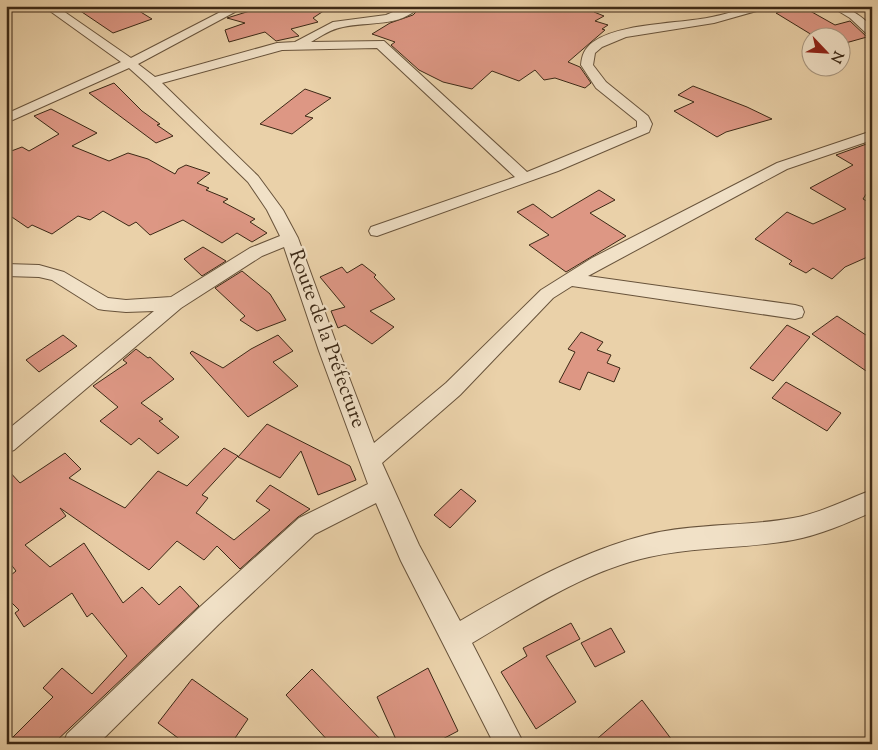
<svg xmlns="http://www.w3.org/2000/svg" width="878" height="750" viewBox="0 0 878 750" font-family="'Sorts Mill Goudy',serif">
<rect width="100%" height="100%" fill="#ead1a9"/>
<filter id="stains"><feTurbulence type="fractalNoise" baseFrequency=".004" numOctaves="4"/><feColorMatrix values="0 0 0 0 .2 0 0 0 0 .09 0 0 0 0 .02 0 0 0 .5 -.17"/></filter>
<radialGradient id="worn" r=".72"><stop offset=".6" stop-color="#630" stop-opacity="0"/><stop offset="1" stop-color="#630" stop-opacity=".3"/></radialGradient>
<path fill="#dd9784" stroke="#3c2916" d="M73,6h58l21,13 -39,14z
M266,6h65l-18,12 5,4 -27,7 8,7 -23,5 -11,-9 -36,10 -4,-12 20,-7 -18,-5z
M422,6h183l-11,6 10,4 -9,5 13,4 -6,4 3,1 -37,32 12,5 11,16 -6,5 -30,-10 -11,2 -9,-10 -16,11 -27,-10 -20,18 -29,-7 -24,-12 -28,-25 4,-3 -23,-8 18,-11 23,-8z
M803,7l32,18 15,-4 17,16 -25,7 -2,-1v-5h-23l-41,-25z
M114,83l28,28 18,13 -3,1 16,11 -17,7 -67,-50z
M693,86l54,21 25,12 -46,13 -9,5 -43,-26 20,-9 -16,-7z
M305,89l26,9 -26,18 8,2 -21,16 -32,-10z
M51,109l46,24 -25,13 37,15 19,-8 20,6 27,15 3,-5 8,-4 24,8 -13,10 12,5 -3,2 22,9 -5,3 32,17 -5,3 17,11 -15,9 -15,-9 -15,10 -39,-23 -33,15 -14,-13 -7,4 -26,-15 -13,9 -12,-4 -26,18 -20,-9 -4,3 -22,-15v-60l16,-6 7,4 30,-17 -25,-18z
M872,142v43l-9,14 9,5v51l-27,12 -13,12 -19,-11 -7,5 -17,-9 3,-3 -37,-22 32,-27 26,12 33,-15 -36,-21 43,-23 -17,-10z
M599,190l16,10 -25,13 36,23 -60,36 -37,-27 20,-10 -32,-23 16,-8 19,14z
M203,247l23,14 -24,15 -18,-17z
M362,264l14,11 -2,2 21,22 -25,12 24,16 -22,17 -27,-19 -7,3 -7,-17 14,-4 -25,-30 22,-10 5,6z
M242,271l28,23 16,26 -29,11 -17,-11 5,-4 -30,-28z
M837,316l35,23v36l-60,-41z
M787,325l23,12 -37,44 -23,-13z
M581,332l22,10 -6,8 14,5 -4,8 13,5 -6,14 -26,-10 -8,18 -21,-8 16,-30 -7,-3z
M63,335l14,11 -38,26 -13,-12z
M278,335l15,16 -20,11 25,24 -50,31 -58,-64 2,-2 31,17 28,-19z
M136,349l12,9 2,-1 24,22 -33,24 22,16 -4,2 20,16 -21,17 -19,-16 -8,7 -31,-24 18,-14 -25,-21 34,-23 -4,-3z
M786,382l55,31 -14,18 -55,-33z
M267,424l83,42 6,14 -38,15 -17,-44 -21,27 -42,-21z
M224,448l14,8 -36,39 6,3 -12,15 2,1 36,26 36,-30 -14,-9 14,-16 40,24 -12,8 -58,52 -23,-23 -13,14 -27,-19 -28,29 -89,-62 6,8 -41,29 25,22 34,-24 39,60 19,-16 17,18 21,-19 19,20 -146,138h-47l47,-47 -10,-9 19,-20 30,26 35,-38 -35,-43 -5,4 -15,-24 -48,34 -9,-14 4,-3 -13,-13v-18l10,-8 -10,-13v-90l14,15 45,-30 16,16 -12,9 56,30 33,-37 29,15z
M461,489l15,12 -26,27 -16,-13z
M571,623l9,16 -34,17 30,46 -40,27 -35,-57 26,-16 -4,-8z
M611,628l14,24 -30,15 -14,-24z
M428,668l30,63 -25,13h-35l-21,-47z
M312,669l73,75h-54l-45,-49z
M192,679l56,40 -17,25h-45l-28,-21z
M642,700l33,44h-84z"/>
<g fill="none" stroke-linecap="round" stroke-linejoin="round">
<g stroke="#68533b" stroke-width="2">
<path id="minor" d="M43,6h13l75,52 101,-52h14l-108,58 17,13 122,-34 18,-1 38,-20 53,-7 21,-9h13c-20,22 -52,15 -77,21 -12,2 -22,9 -32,15l73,-1 143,131 110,-45v-6l-41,-33 -15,-23c1,-10 3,-16 12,-23 26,-19 86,-18 119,-25 21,-4 34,-11 56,-11l-1,2 -53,15 -88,14 -24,10 -7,6 -2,12 13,17 42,34 4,8 -3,8 -91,39 -181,65 -6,-1 -2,-4 2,-4 144,-50 -138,-129 -95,2 -120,33 96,93 25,34 15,28 41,113 35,92 72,-60 95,-93 51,-32 185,-95 95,-32v9l-85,29 -199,107 207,29 7,2 2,5 -2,5 -7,2 -223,-33 -19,12 -93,97 -78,68 37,82 41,76c59,-34 119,-69 186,-86 48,-12 98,-8 147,-17 28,-5 52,-18 79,-28v22c-25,11 -52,23 -79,28 -48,9 -96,6 -144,17 -64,14 -122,53 -177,86l52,101h-30l-93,-183 -25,-58 -61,31 -96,90 -121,120h-35l4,-10 134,-128 98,-88 69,-34 -49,-133 -35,-104 -22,9 -81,52 -167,142 -8,3v-22l148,-120 -28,1 -22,-2 -6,-1 -46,-29 -13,-3 -33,-1v-12l33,1 25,7 44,26 18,2 45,-3 79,-49 30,-12 -13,-26 -19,-28 -100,-97 -19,-17 -123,55v-9l115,-52z
M830,6c19,0 28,8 42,20v10l-4,-1 -18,-17z"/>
</g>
<use href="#minor" fill="#f1e1c7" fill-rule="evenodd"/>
</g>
<g text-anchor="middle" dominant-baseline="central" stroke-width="4.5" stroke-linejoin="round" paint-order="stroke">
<g font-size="20" fill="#3c2916" stroke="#f1e1c7">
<text transform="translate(326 339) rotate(70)">Route de la Préfecture</text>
</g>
</g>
<rect width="878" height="750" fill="none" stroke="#ead1a9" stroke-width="25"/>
<rect x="8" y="8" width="863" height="735" fill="none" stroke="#3c2916" stroke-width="2.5"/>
<rect x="12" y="12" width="853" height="725" fill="none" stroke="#3c2916"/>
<g transform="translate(826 52) rotate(115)"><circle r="24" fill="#f1e1c7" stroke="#a99780"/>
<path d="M0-4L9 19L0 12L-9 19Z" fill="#8f2418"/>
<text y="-8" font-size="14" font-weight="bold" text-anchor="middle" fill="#3c2916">N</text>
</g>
<rect width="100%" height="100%" filter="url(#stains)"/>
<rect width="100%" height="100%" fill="url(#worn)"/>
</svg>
